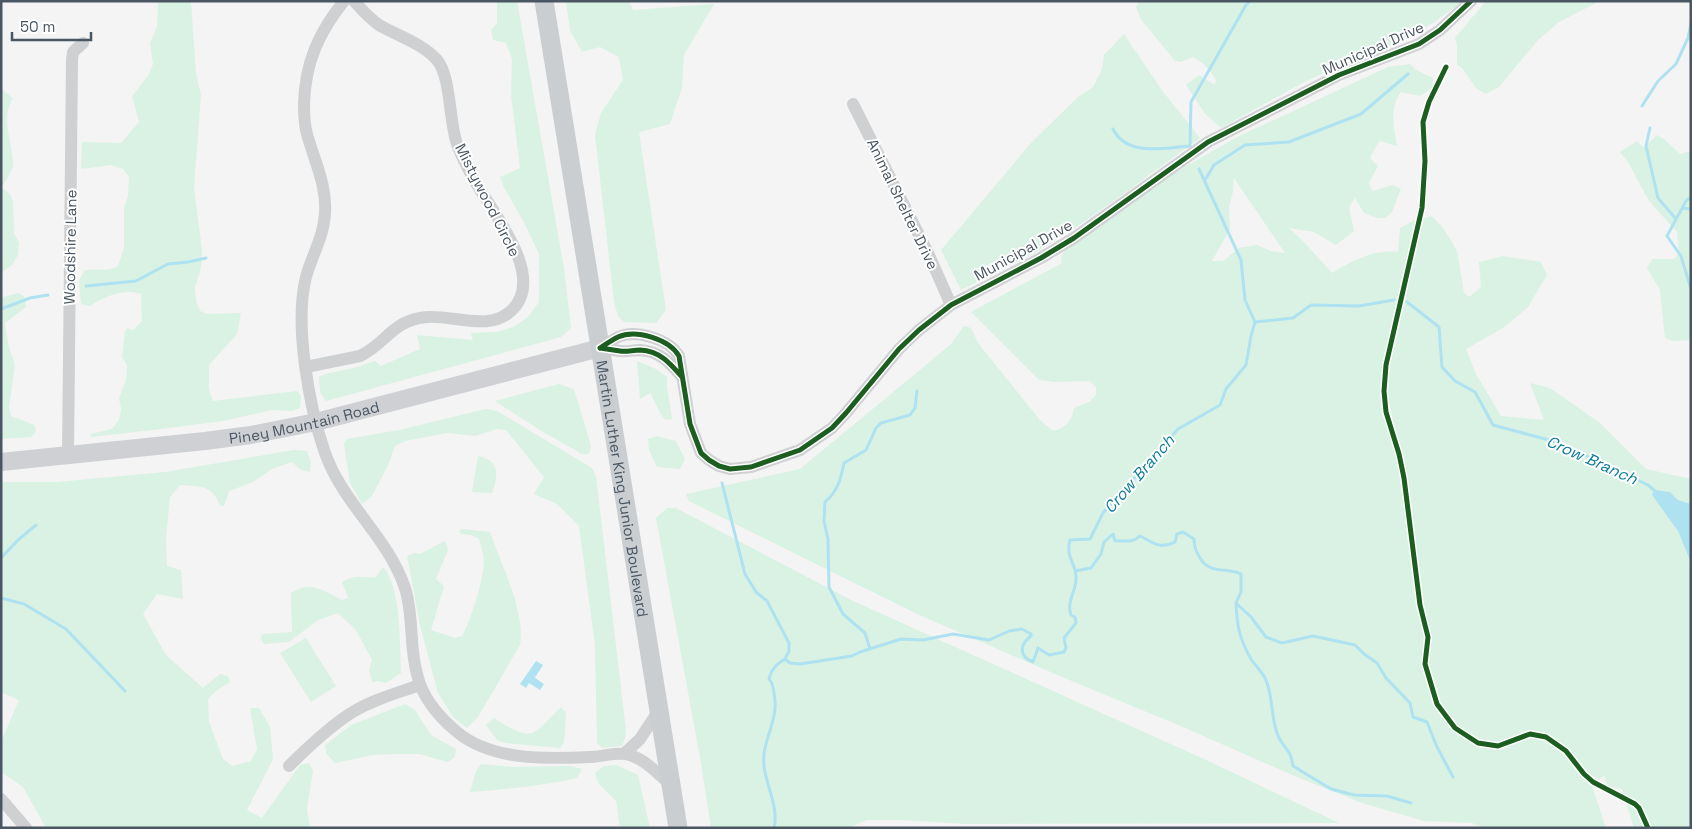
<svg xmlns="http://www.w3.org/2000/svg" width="1692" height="829" viewBox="0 0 1692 829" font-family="'Space Grotesk',sans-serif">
<rect width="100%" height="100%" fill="#f4f4f4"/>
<path fill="#d9f2e3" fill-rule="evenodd" d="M155,1h36l5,73 5,21 -7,93 8,62 -1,18 -6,19 1,13 4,11 8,3 33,-1 -4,21 -28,31v24l4,12 84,-10 4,5 -1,12 -8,3 -20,-1 -49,11 -62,8 -70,8v-3l21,-5 7,-9 2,-11 -2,-11 7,-18 1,-15 -5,-8 3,-26 2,-3 6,2 9,-9 -1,-27c-17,-6 -36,2 -51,12l-9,-2 -2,-23 5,-10c13,-4 21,2 34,-5l6,-19v-38l4,-13 1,-19 -6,-8 -12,-4 -30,4 1,-27 39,1 18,-21 -7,-26 16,-20 5,-12 -3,-21 7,-16 1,-23z
M497,1h20l47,267 7,60 -10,9 -235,64 -6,-9 -1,-15 6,-3 29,-6 17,-6 4,-1 6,5 39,-17 -3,-14 56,5 -2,-7 26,-1 16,-5 15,-10 11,-15v-48l-16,-34 -19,-32 -4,-11 20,-9 -9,-73 1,-36 -6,-16 -13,-3 -2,-10 6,-7z
M566,1h63l4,9 81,-6 -30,51 -2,33 -12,36 -31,8 27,178 -10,13 -32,-1 -6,-6 -4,-14 -19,-167 6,-22 22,-33 -4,-23 -19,-10 -18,5 -12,-21z
M1139,1h322l-3,4 -25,18 -31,19 -37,12 -61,28 -83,46 -16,-14 -19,-29 13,-10 16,10 1,-5c-6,-10 -12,-17 -23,-23l-12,5 -6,-1 -35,-43 -4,-11z
M1486,1h114l-41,21 -20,17 -40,48 -13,7 -10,-6 -14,-20 -5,-3v-19l-2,-8z
M1124,34l37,55 39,49c-49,35 -96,72 -147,104 -30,18 -61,33 -92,48l-20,-40 90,-107 47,-46 15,-10 9,-18 2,-14z
M1410,64l6,6 17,8v9l-13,9 -19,-4c-12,15 -7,37 -4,54l-18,-5 -9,17 8,8 -9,17 3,8 21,-6 8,4 -9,23 -7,6h-8l-13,-5 -9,-15 -6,9 5,24 -18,14 -22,-13 -25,-4 14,13 29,32c19,-12 43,-24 66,-21l2,-24 13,-7 19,-5 12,13 13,22 7,42 5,4 12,-10 -2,-25 24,-6 38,6 6,13 -19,32 -25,21 -37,21 10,25 25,42 43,4 -14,-37 20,5 50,35 46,46 45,10v25l-13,-4 -8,-8 -18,3 26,36 13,33v264h-57l-12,-39 -15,-3 -3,-11 -5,5 -11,-7 18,55h-124l-10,-5 -48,-2 -62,-18 -63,-25 -116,-51 -121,-50 -145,-63 -228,-113 -3,-7 114,-25 150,-124 14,-19 7,2 7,15 62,77 13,11c13,-3 19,-10 21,-23l15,-6 7,-7v-8l-6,-6 -35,1 -16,-2 -68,-68 91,-49 -1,-6 3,-6 96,-70 42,-24 37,-21 149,-69zM1234,178l51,75 -14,-2 -14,-6 -18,3 -16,13h-11l18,-32 -1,-21 4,-17zM1386,350l5,5 -4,35 7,37 13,55 7,46 5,51h-4c-7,-31 -7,-63 -13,-94 -7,-45 -29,-89 -16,-135z
M1,89l12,9c-13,22 -1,40 0,65 0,8 -8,18 -11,25l9,7 2,7 1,31 5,10 -1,12 -6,10 -11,8z
M1656,135l7,3 17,16 11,-3v189l-19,1 -7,-3 -5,-48 -13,-22 5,-9h22l5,-6 -2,-21 -28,-31 -21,-39 -8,-10 17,-11 6,6 9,-7z
M18,293l6,3 2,11 -21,16 4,24 6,18 -6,43 2,8 24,9 1,6 -5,6 -30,2v-144l2,2z
M637,361l19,8 11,8v10l5,32 -6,1c-7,-5 -10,-18 -16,-27l-10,6z
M559,384l15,5 17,57 -2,8h-7l-39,-22 -48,-31z
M486,409l11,2 95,57 4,8 30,254 -1,9 -3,7 -20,2 -5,-5 -2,-98 -16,-119 -22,-22 -23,-10 10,-17 -38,-47 -9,-1 -22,7 -28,-3 -42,8 -10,5 -6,17 -17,33 -10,8 -12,-21 -6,-39 3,-5 52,-9z
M657,436l19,5 9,18 -5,10 -23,-2 -8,-17 -1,-11z
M294,450l13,1 4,11 -1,10 -9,-2 -9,-8 -20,7 -19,13 -24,9 -5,15h-4c-8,-22 -19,-19 -40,-21l-10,12 -4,42 1,27 14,4 2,29 -26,-5 -14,20 23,41 37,33 17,-14 8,2 2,6 -14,9 -8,8 1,23 14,37 9,7 19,-5 6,-12 -7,-41h9l11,19 3,32 -26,51 15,8 38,-53 9,-2 4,8 -6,38 3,19h-264l-23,-41 -22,-15v-30l18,-42 -18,-8v-210h56l108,-10z
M478,456c23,4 20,21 14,37l-20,-1z
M667,508h9l175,92 355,160 133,63 -372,1 -65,-4h-35l-18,8h-138l-10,-65 -45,-245z
M462,529l28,3c11,32 36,81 30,113l-42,72 -11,11 -14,-11 -15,-24 -18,-68 -13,-69 7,-3 6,1 23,-12h3l2,8 -12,29 8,7 -13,44 24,8 7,-2c9,-16 21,-55 22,-73 0,-8 -3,-17 -5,-24l-8,-4 -10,-1 -2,-3z
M383,567c18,18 17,80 18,106l-15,10 -8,-2 -6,1 -3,-12 3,-10 -16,-30 -18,-17 -20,7 -29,22 -25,2 -3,-5 1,-5 30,-2 -1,-39c19,-13 33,-2 51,7l6,-2 -6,-16c17,-9 18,-3 34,-5z
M306,638l30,48 -25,16 -31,-49z
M405,704l10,6 16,25 25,14 -1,8 -7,5 -29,-8h-24l-22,1 -38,8 -9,-10 -1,-8 26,-20z
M561,707l5,6 -2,29 -4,6 -55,-5 -8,-3 -11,-15 8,-7c39,25 37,19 67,-11z
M481,764l31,3 57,-1 13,3 -5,9c-35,8 -71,11 -107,14l6,-21z
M616,765l22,10 12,53h-30l-4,-27 -18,-18 -3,-10 9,-7z"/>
<path fill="#aee2f0" d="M1654,490l16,2 8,8 13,4v59l-13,-32 -26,-36z
M536,661l7,4 -7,11 -3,-1 3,2 -1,1 9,6 -4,6 -11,-7 -3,5 -6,-4z"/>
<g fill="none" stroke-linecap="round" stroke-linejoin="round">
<path stroke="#aee2f0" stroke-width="3" d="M1642,106l16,-25 18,-17 12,-26 3,-15
M1650,128l-4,18 12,52 18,21
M1113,129c14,28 50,19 77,17l1,-44 55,-97 4,-4
M1199,169l42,91 4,40 10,22
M1205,180l9,-15 31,-20 44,-3 72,-28 47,-40
M1691,197l-5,4 -19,35 14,20 10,33
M1682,208l9,1
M86,286l50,-5 32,-17 20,-2 18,-4
M1407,302l32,25 3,40 13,14 20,11 18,33 67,18 88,42 8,7
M1,309l29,-11 18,-3
M722,483l23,91 11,18 11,9 22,42v8l-4,8
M1,558l17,-18 18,-15
M1075,571l16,-3 10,-14 3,-12 9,-8 2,7c10,-1 16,3 25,-5 13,6 19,14 35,6l2,-8 6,-2 11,7c0,8 2,12 6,19 10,17 27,9 41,16v18l-5,11 15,14 15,20 16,6 31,-7 42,9 9,9 13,9 9,15 24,25 3,14 14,5 10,25 16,30
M1,598l23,6 42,25 59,62
M1236,603c1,23 3,35 15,56 4,6 10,12 14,19 9,18 5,42 14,60 7,13 11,10 14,28l38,23 23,6 33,1 24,7
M870,649l-5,-16 -22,-19 -14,-27 -1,-48 -4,-18 1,-19c13,-11 16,-24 19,-39l22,-13 10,-22 5,-5 29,-8 5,-7 2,-17
M774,828c6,-24 -13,-49 -10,-74 3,-22 15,-38 10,-61 -1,-6 -1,-10 -5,-14 2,-10 8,-15 16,-20l5,4 10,1 52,-8 8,-4 41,-13 22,1 30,-6 36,6 20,-9 13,-2 9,5v2c-11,8 -13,20 2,26l5,-14 11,7 15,-3 2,-4 -2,-10 12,-15 -1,-6 -4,-2c-5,-13 5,-23 5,-36 1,-15 -11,-21 -6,-39l20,-1 13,-26 75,-84 42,-24 6,-16 20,-24 5,-29 4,-14 38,-4 18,-13 48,1 35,-6"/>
<path stroke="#ced0d2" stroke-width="12" d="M344,1c-25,31 -39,62 -40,103 0,10 0,20 3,30 7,26 20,51 18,79 -1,23 -13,42 -19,64 -12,47 3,130 19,176 18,51 63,84 80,135 9,28 4,58 12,86 5,23 22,43 40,58 35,29 90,27 132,25 13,0 29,-6 41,-2 16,5 29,20 41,30
M853,104l76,151 22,50
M600,348c6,-4 12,-8 18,-11 18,-8 51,2 61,19l11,68 11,29 8,7 10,6 11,3 21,-2 49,-17 32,-22 14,-15 53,-64 20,-19 32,-25 90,-47 33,-20 134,-96 131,-67 80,-31 21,-14 31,-29
M600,348c7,1 13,2 20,3 7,1 13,-1 20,-1 20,1 30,13 42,27
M306,367l54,-11c27,-13 32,-36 67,-39 27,-2 63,15 85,-7 33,-32 -15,-92 -33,-122 -8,-14 -17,-29 -22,-44 -8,-22 -6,-68 -20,-84 -15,-17 -39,-24 -58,-35 -10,-7 -17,-15 -25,-24
M68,455l4,-395 1,-8 10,-9
M624,754l16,-15 19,-29
M289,766c19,-19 39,-38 62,-53 21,-13 46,-20 69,-28
M1,799l25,29"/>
<path stroke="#ced0d4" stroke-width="18" id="s1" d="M1,462l204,-21 46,-6 65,-13 284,-74"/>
<path stroke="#caced1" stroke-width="19" id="s2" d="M544,1l134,827"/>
<g stroke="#fff" stroke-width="8">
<path id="cycleway" d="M1446,67l-17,35 -6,20 2,39 -3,47 -36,157 -2,26 2,21 13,42 5,24 16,127 8,32 -3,27 12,40 18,24 23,15 20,3 32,-12 16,3 20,14 18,23 9,8 42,22 4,4 9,20
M600,348c6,-4 12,-8 18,-11 18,-8 51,2 61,19l11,68 11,29 8,7 10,6 11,3 21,-2 49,-17 32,-22 14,-15 53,-64 20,-19 32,-25 90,-47 33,-20 134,-96 131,-67 80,-31 21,-14 31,-29
M600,348c7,1 13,2 20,3 7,1 13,-1 20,-1 20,1 30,13 42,27"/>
</g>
<use href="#cycleway" stroke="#1b5e20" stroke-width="5"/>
</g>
<g text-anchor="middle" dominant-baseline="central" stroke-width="4" stroke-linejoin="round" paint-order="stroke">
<g font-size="15" fill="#4a5661" stroke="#fff">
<text transform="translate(1373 48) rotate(-24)">Municipal Drive</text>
<text transform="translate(488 200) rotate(63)">Mistywood Circle</text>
<text transform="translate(903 204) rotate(64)">Animal Shelter Drive</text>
<text transform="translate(70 247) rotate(-89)">Woodshire Lane</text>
<text transform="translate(1023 250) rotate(-29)">Municipal Drive</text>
<text stroke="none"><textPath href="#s1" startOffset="306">Piney Mountain Road</textPath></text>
<text stroke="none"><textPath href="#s2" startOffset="494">Martin Luther King Junior Boulevard</textPath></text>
</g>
<g font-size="16" font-style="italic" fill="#0c7c9b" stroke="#fff">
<text transform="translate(1592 460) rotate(24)">Crow Branch</text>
<text transform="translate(1139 474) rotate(-49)">Crow Branch</text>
</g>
</g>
<rect width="1692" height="829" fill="none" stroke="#4a5661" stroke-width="5"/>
<path d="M12 32v8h79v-8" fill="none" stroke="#4a5661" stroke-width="2.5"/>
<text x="20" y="32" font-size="15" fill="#4a5661" stroke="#ffffff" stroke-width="4" paint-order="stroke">50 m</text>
</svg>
